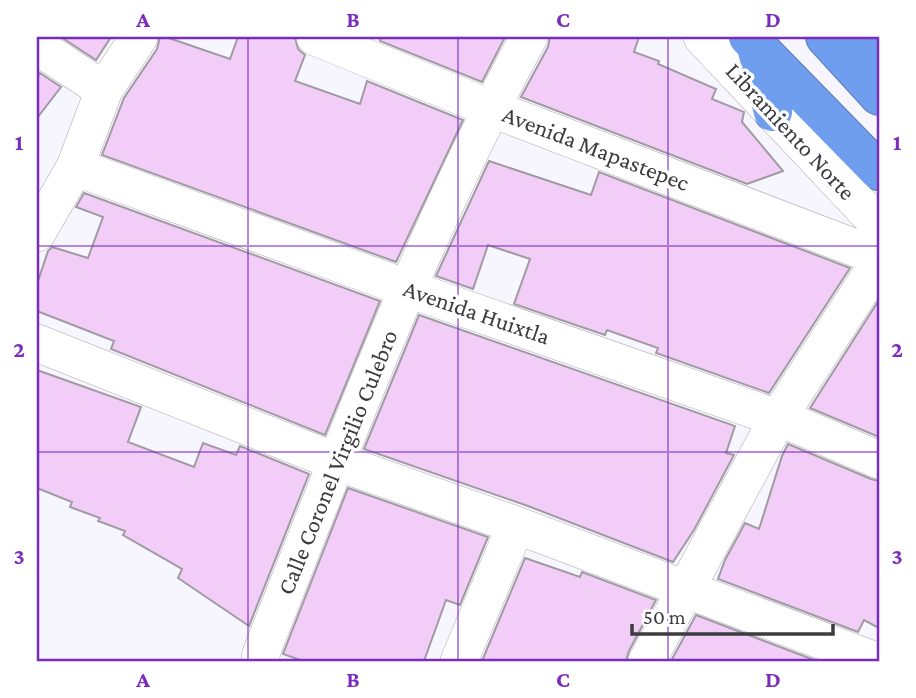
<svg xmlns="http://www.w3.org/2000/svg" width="916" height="698" viewBox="0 0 916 698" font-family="'Crimson Pro',serif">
<rect width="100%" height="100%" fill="#f7f6fe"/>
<path fill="#f2cdf8" stroke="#a09ba1" stroke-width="2" d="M61,37h50l-15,23z
M160,37h6l64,22 8,-22h57l3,12 7,6 -10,26 65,23 7,-23 96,39 -67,142 -294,-107 22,-57 33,-49z
M381,37h124l-23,45 -102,-41z
M550,37h89l-5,15 25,9 -1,3 58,25 -4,10 32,13 -2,10 41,49 -36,13 -226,-87 27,-50z
M40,73l21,14 -24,31v-42z
M489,161l102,34 8,-23 251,96 -81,125 -113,-40 2,-5 -51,-18 -2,5 -91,-31 16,-45 -42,-14 -15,44 -37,-13z
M84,193l296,108 -55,134 -214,-86 3,-8 -77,-30v-27l11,-33 4,-4 36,11 15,-41 -27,-10z
M879,300v137l-69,-29z
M419,315l316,111 -9,27 8,2 -40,75 -21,32 -145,-56 -164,-57z
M37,370l104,37 -13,35 66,25 9,-24 33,12 4,-9 69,28 -60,152 -71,-48 4,-9 -59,-34 2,-4 -27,-10 2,-3 -30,-11 2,-5 -35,-14z
M788,444l83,35 8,2v147l-15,-8 -6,12 -140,-53 7,-19 20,-37 14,6 23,-73z
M348,488l140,49 -28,68 -14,-5 -22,61h-121l-20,-7z
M525,558l55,19 2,-5 74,28 -27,51 -3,10h-144z
M696,615l121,46h-146z"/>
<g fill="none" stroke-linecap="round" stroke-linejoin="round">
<g stroke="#abaab1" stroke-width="38">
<path id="minor" d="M315,37l175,71 389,149
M702,37l177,188
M37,46l67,44
M75,167l331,121 391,137 82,35
M37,233l38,-66 29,-77 35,-53
M37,343l300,119 179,63 360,136
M261,661l-1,-4 5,-14c81,-205 158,-412 264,-606
M459,661l57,-136
M647,661l131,-243 101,-156"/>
</g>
<g stroke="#5e7cb1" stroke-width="40">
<path id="highway" d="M748,37l131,134
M825,37l54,59
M856,37l23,15
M756,47l17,65"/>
</g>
<use href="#minor" stroke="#fff" stroke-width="37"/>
<use href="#highway" stroke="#709eef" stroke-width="38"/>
</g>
<path fill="none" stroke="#7b2cbf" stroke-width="2" stroke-opacity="0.55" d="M248,37v624M458,37v624M668,37v624M37,246h842M37,452h842"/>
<g text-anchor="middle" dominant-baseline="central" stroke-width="7" stroke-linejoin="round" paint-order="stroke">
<g font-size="24" fill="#3c3c3f" stroke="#fff">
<text transform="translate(791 131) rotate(47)">Libramiento Norte</text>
<text transform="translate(596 148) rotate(21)">Avenida Mapastepec</text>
<text transform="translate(477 312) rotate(19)">Avenida Huixtla</text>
<text transform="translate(337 462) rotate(-68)">Calle Coronel Virgilio Culebro</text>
</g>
</g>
<rect width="916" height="698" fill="none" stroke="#ffffff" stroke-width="77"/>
<path d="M632 624v10h201v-10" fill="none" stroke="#3c3c3f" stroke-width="3.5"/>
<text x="643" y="624" font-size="21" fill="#3c3c3f" stroke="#ffffff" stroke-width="5" paint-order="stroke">50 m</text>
<rect x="38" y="38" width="840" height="622" fill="none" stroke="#7b2cbf" stroke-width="2.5"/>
<g font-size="23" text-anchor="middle" font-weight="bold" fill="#7b2cbf">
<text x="143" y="27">A</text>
<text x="353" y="27">B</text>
<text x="563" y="27">C</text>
<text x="773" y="27">D</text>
<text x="19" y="150">1</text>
<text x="897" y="150">1</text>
<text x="19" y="357">2</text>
<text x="897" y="357">2</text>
<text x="19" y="564">3</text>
<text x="897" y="564">3</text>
<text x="143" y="687">A</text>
<text x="353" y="687">B</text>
<text x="563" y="687">C</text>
<text x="773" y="687">D</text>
</g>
</svg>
